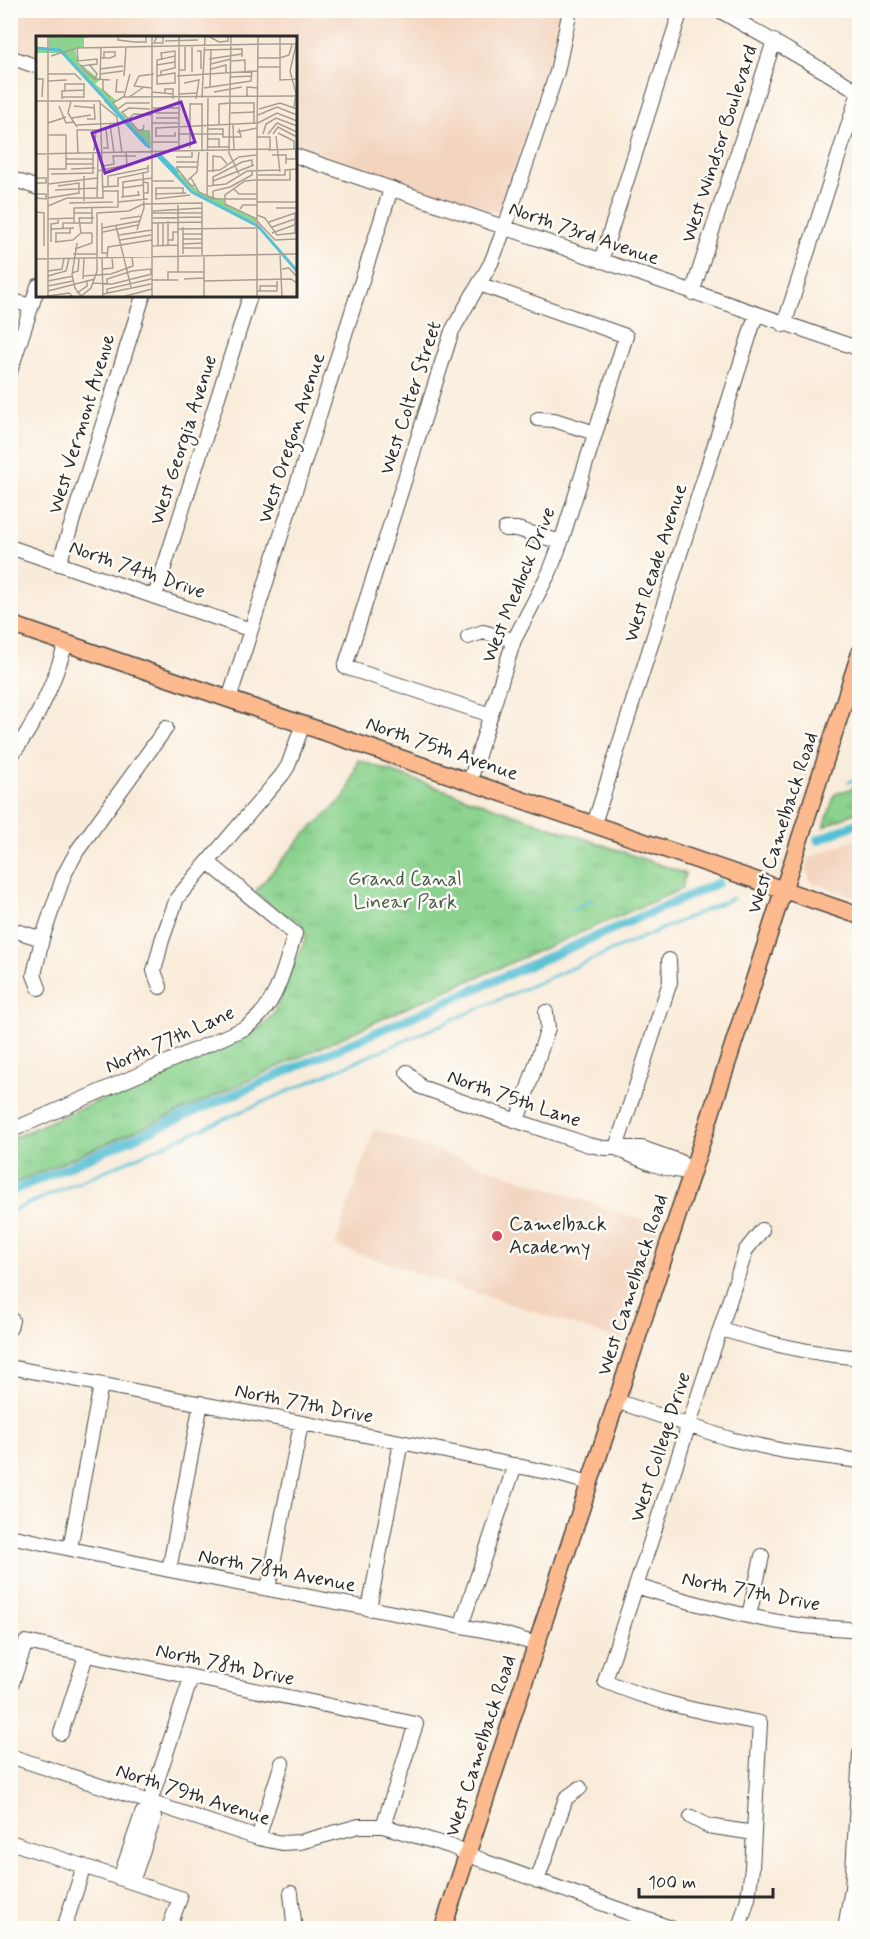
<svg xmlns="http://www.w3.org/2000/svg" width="870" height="1939" viewBox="0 0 870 1939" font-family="Mynerve,sans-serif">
<defs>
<pattern id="grass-tufts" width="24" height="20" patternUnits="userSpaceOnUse" patternTransform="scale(1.5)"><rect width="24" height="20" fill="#8bd38e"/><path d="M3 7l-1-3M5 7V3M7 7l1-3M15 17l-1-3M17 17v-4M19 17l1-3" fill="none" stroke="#78b57b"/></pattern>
</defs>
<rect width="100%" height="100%" fill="#fdfcf7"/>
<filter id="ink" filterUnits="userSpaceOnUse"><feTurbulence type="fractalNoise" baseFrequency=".0167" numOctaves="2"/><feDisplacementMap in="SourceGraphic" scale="12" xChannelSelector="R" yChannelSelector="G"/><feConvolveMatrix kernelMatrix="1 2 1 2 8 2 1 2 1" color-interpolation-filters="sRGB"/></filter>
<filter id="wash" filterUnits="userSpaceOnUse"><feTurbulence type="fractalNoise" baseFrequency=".008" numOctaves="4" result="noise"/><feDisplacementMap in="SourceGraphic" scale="24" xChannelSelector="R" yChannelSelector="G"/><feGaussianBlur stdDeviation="1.35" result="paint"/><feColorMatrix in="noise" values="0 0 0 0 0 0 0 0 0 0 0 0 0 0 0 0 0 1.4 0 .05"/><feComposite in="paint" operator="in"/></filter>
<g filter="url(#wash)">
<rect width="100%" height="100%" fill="#f9ebd9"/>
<path fill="#f3d4be" d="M11,10h548v1l-4,29 -52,168 -4,4h-5l-198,-67v-107h-258l-1,18 -26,-10z
M859,837v62l-46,-16 -4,-4 -3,-10 3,-11z
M374,1129l285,97 -37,115 -287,-95z"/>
<path fill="url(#grass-tufts)" stroke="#5b7f5c" stroke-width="1.5" d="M358,760l317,110 10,4 -3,15 -278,120 -200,92 -193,84 -1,-46 239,-104 24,-20 11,-26 10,-28 8,-12 4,-14 -6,-13 -8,-5 -11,-3 -26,-22 47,-55 44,-41z
M859,786v25l-35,16 11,-33z"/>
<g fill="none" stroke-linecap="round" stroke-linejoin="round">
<path stroke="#57c0d4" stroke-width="3" d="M849,782l11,-5
M572,910l20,-10
M10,1212l723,-314"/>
<path stroke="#57c0d4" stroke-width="9" d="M818,840l42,-18
M10,1192c237,-101 471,-208 708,-309"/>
</g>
</g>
<g filter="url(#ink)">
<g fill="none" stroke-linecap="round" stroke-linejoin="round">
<g stroke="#4a4845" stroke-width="16">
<path id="minor" d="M719,10l141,82
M10,57l28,10
M296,156l564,193
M10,178l28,10
M601,261l80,-251
M692,293l82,-252
M10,300l21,6
M784,325l76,-236
M10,372l28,-86
M538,419l16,1 41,13
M505,529h12l44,13
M10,547l241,83
M59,564l84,-268
M155,596l95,-300
M468,637l15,-5 31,8
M229,699l162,-510
M491,715l-146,-48 107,-336 39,-68 14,-36 52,-155 13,-62
M10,757c27,-34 43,-72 56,-114
M470,781l44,-141 36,-69 11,-29 65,-206 -147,-52
M594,824l162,-509
M10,929l32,10
M160,987l-6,-16 8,-31 15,-42 105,-123 6,-9 15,-42
M39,988l-5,-13 8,-36 22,-64 13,-24 89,-123
M407,1072l14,15 96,34 72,24 15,3h38l37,13 13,11
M517,1121l31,-93 -2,-16
M10,1131l235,-103c33,-22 38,-58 50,-94l-87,-72
M616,1148l54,-166 -1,-22
M620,1150c23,11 46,21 72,22
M10,1328l2,-8
M721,1329c47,15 89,25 139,29
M10,1367l391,75 160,33 28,8
M616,1401l114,38 54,12 76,10
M10,1536l159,34 334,64 33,10
M70,1548l31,-163
M169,1570l32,-167
M636,1586c55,17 110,32 168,40 18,2 37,2 56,4
M268,1589l33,-165
M369,1609l32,-167
M749,1616l13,-60
M461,1626l54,-161
M10,1689l16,-47 390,82 -33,102
M61,1733l25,-77
M10,1756l248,82 24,5 18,-1 59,-16h24l67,20 36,16 185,66
M691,1817l17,9 46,7
M258,1838l24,-75
M10,1842l170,56 -11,30
M120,1878l22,-64 8,-12 41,-124
M537,1881l29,-83 14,-10
M132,1882l22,-64 -4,-16
M291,1893l3,29 -2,6
M64,1928l20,-62
M739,1928l9,-30 4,-30 8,-145c-53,-10 -106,-20 -155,-42l141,-431 16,-20
M845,1928l7,-40 8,-135"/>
</g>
<g stroke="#4a4845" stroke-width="19">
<path id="major" d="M10,624l850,292
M443,1928l249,-756 168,-519"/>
</g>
<use href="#minor" stroke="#fff" stroke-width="14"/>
<use href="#major" stroke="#fcba8e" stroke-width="16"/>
</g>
</g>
<circle fill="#d1495b" stroke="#fdfcf7" stroke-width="2" cx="497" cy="1236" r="6"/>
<g text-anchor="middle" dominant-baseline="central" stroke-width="5" stroke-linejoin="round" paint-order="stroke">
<g font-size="20" fill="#2b2b2b" stroke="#fdfcf7">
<text transform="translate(720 144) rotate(-72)">West Windsor Boulevard</text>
<text transform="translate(584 234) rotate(19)">North 73rd Avenue</text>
<text transform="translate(411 398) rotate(-72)">West Colter Street</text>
<text transform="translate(82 424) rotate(-73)">West Vermont Avenue</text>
<text transform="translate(292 438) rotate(-72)">West Oregon Avenue</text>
<text transform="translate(184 440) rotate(-72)">West Georgia Avenue</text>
<text transform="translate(656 563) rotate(-72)">West Reade Avenue</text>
<text transform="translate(137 570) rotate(19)">North 74th Drive</text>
<text transform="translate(519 585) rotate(-68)">West Medlock Drive</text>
<text transform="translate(442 749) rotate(19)">North 75th Avenue</text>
<text transform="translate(783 823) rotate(-72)">West Camelback Road</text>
<text transform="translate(170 1040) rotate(-24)">North 77th Lane</text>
<text transform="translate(514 1099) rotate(19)">North 75th Lane</text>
<text transform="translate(633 1285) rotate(-72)">West Camelback Road</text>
<text transform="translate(304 1404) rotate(11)">North 77th Drive</text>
<text transform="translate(661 1447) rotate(-72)">West College Drive</text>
<text transform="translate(277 1571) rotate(11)">North 78th Avenue</text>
<text transform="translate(751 1592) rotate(11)">North 77th Drive</text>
<text transform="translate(225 1665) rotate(12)">North 78th Drive</text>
<text transform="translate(481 1746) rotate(-72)">West Camelback Road</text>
<text transform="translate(193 1795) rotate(18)">North 79th Avenue</text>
</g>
<g font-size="20" fill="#485d49" stroke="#fdfcf7">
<text x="405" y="879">Grand Canal<tspan x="405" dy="23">Linear Park</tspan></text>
</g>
<g font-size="20" fill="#2b2b2b" stroke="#fdfcf7" text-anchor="start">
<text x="509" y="1224">Camelback<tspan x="509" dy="23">Academy</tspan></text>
</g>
</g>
<g transform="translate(36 36)">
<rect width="261" height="261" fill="#f9ebd9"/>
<path d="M13,0h45l-10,2v9l-9,2 3,13 22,18 -5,4 21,16 -3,4 24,26h13l1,17 -87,-94h-28v-4h13zM120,117l45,40 23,7v4l32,15v4l-60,-29z" fill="#8bd38e"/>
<path fill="none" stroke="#57c0d4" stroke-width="3" d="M0,12l24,2 90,98M69,64l42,46M119,117l37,39 66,34 39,45M122,117l20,20"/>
<path fill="none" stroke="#a79e93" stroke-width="1.5" d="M82,0v4l17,2h11v-6M172,0l11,6 9,-1v-5M195,0l-2,117 10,21M244,0v44l17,-1M121,1h6v6h-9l3,-7M129,5l33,-1M233,8h28M41,12l1,13 19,-2v5l-16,2 4,5 10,8 15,1M169,14l37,-1v8M161,15h4v18M15,20l26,-8 193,-4M64,22h10l5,-2v-4h-11v6M222,22h22M244,22l9,-3 3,-10M173,23l33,-5M195,25l14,-1v11M261,26v20M53,28l8,10 -2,5M175,28l20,-5M121,29l18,-3M222,31h22M64,33l23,-3M175,33l15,-4v7M143,34h6v-23M156,36v-25M12,38h27l6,6M64,38l23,-3M88,40l2,-28M121,40l18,-3v10l-18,1v-24l18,-4M125,40v-5l14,-3v-17l-14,2 1,7M141,40l81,-5M195,41l21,-1M0,43h7l-1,18M81,43l-1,13h8M64,44l1,-32M67,44v10l7,7M12,45l19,-1M148,47l15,-3 -3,19M98,50l5,-10 15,-2M98,50l18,2M174,51l1,-38M168,52l47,-7 1,-10M116,56l21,2M178,56l28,-5M129,58v-5h8v10M143,58l18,-1M26,61h22v-13h-19v7M88,61l6,-23M93,61l15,-10M211,61v-10l11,1M166,62l3,-62M26,63v-8l22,-1M0,65h64l3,97h-36l-19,8M35,65l-3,12 9,14M64,67l17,14 5,36M114,67h-24l-8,6 -5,-6 10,-6 174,-1M154,68h12v47M23,70l7,17 8,-1M38,70l21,2M258,71l2,-14 -6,-22 6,-26M116,72h26M223,73l21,-6 17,6M120,77h22M195,77l24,-1M222,79l19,-8 20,8M36,82l19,-3M120,82h22M51,83h8l-1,-15M92,83l6,-5 18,1M12,87l18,-6M116,87h26M74,88l4,29M183,88v-20l12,-1h23v20M197,88l1,26M41,89l43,-2M108,89l-1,5h-5l-16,-18 7,-4 21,1M64,93h6l2,19h-5M172,93h15v8h18l-2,-8M201,96l20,-4M242,97l16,8v8M142,98h45M227,98l3,-10 10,-6 21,8M232,98l9,-11 20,9M237,98l5,-7 19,10M119,100h20v-4M120,100v-8l102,-5 19,-10 20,8M240,100l4,36M221,101h13v12M172,103h11v8M221,105l1,-105M116,106h26M172,111h21M154,112v-45M232,114l29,-1M143,115v-115M42,117l-1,-23h19l-2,21M0,118l234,-5M236,119h14v9M140,121h16v-5M30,123h27M250,123h10v-10M140,126h21M30,128h27M67,130l11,-2 -1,-8h23M140,131l15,19 5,-1M140,131h21M12,133h18v-34h-18M35,133l24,-1M61,135l30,-6 -1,-13M171,135l13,-1 19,-13 18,-2M177,136v-16l8,1 6,7M15,138l42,-1v-20M222,139h27v-5l12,-1M0,142h10v5h-10M155,142l8,14 14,7h44M152,144l9,-8 2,-21M220,144l-11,1 -20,14v9l32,15M221,144h33v-10M116,145h22M177,145l41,-16M108,146l4,1v10h-4M12,148l49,-6M172,150l18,-2 21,-13 33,-1M177,150v-9l29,-15 10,-2v5M67,151l15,-1v-8l30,-6v-7M72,151v-11l40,-8M86,152l22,-3M198,153l5,5h18M19,154l42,-2M147,157v-5h-27v11l34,-4M0,158h10v5l-10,-1M119,158l31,-1M85,161l18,-2 -1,-4M87,161v-15l29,-4M171,161l1,-99M12,162l31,-5v-10l-21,3M61,162l1,-43M177,163v-8l17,-4 22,-12v-5M48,165v-25M82,166l30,-3M221,166h40M33,167l44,-1M240,172h21M204,173l3,-4h14M117,175l49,-3M0,176l8,1v33M38,177h18M116,177h50M221,179l8,3 12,17 18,-2v-20l-26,9M117,182l49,-1M12,183l26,-1M84,183l22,-3M221,185l18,19 22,-1M38,187v-15l44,-1v-16h-15M66,187v30h5M116,187l50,-1M122,187v23M127,187v23M80,190l15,61M147,191v27M236,191l23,-8M27,192v-5h29v-15M66,192l38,-7M15,193l23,-1M142,193l79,-1M101,194l7,-22 -1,-36M67,196l35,-7M45,197l-2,-15h15M236,197l25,-9M147,198h19M83,199l33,-5M147,203h19M37,204l8,-7h11M84,204l31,-5M132,204h5v-8h5M15,206v-18l7,-1v-5M19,206l18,-2M20,206v-9h14v-5M41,207l-5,32 3,13 6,8M147,208l19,-1M132,209v-24M116,210l26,-1M147,212h19M39,213l17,-6v-10M37,218h24M244,218l2,43M66,221l1,40M71,221l1,-10 44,-7M0,223l261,-5M66,233l11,-1 -1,-10M246,233l7,-1 8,9M12,235l14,-2 2,-11M142,236v-67M36,237l6,-2 1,-12M12,240l18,-5 3,-12M47,240l28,-2 22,-8 -1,-9M47,243l1,-21M148,243l20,-1M116,244h26M132,244v-8h36M12,245l25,-5M168,245l87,-2 6,4M57,247l19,1 40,-10M71,248v-5l25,-8 19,-2v5M12,250l25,-5M12,255l47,-12M221,255h20v-10M224,255v-5h17M41,257l10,-7v-6M67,258l48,-10M71,258v-5l44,-10M12,260l21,-3 4,4M12,261v-261M44,261l11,-9 6,-17v-58l32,-2 14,-7 59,-1v52M86,261l30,-8M116,261v-261M168,261v-42M221,261v-158"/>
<path fill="#7b2cbf" fill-opacity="0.15" stroke="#7b2cbf" stroke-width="3" d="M145,66l14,40 -90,31 -13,-40z"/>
<rect width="261" height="261" fill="none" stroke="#2b2b2b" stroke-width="3"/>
</g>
<rect width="870" height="1939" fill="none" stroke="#fdfcf7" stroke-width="36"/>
<path d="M639 1888v9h134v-9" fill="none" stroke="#2b2b2b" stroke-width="3"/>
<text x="648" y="1888" font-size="18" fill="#2b2b2b" stroke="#fdfcf7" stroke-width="4.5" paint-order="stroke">100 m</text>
</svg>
